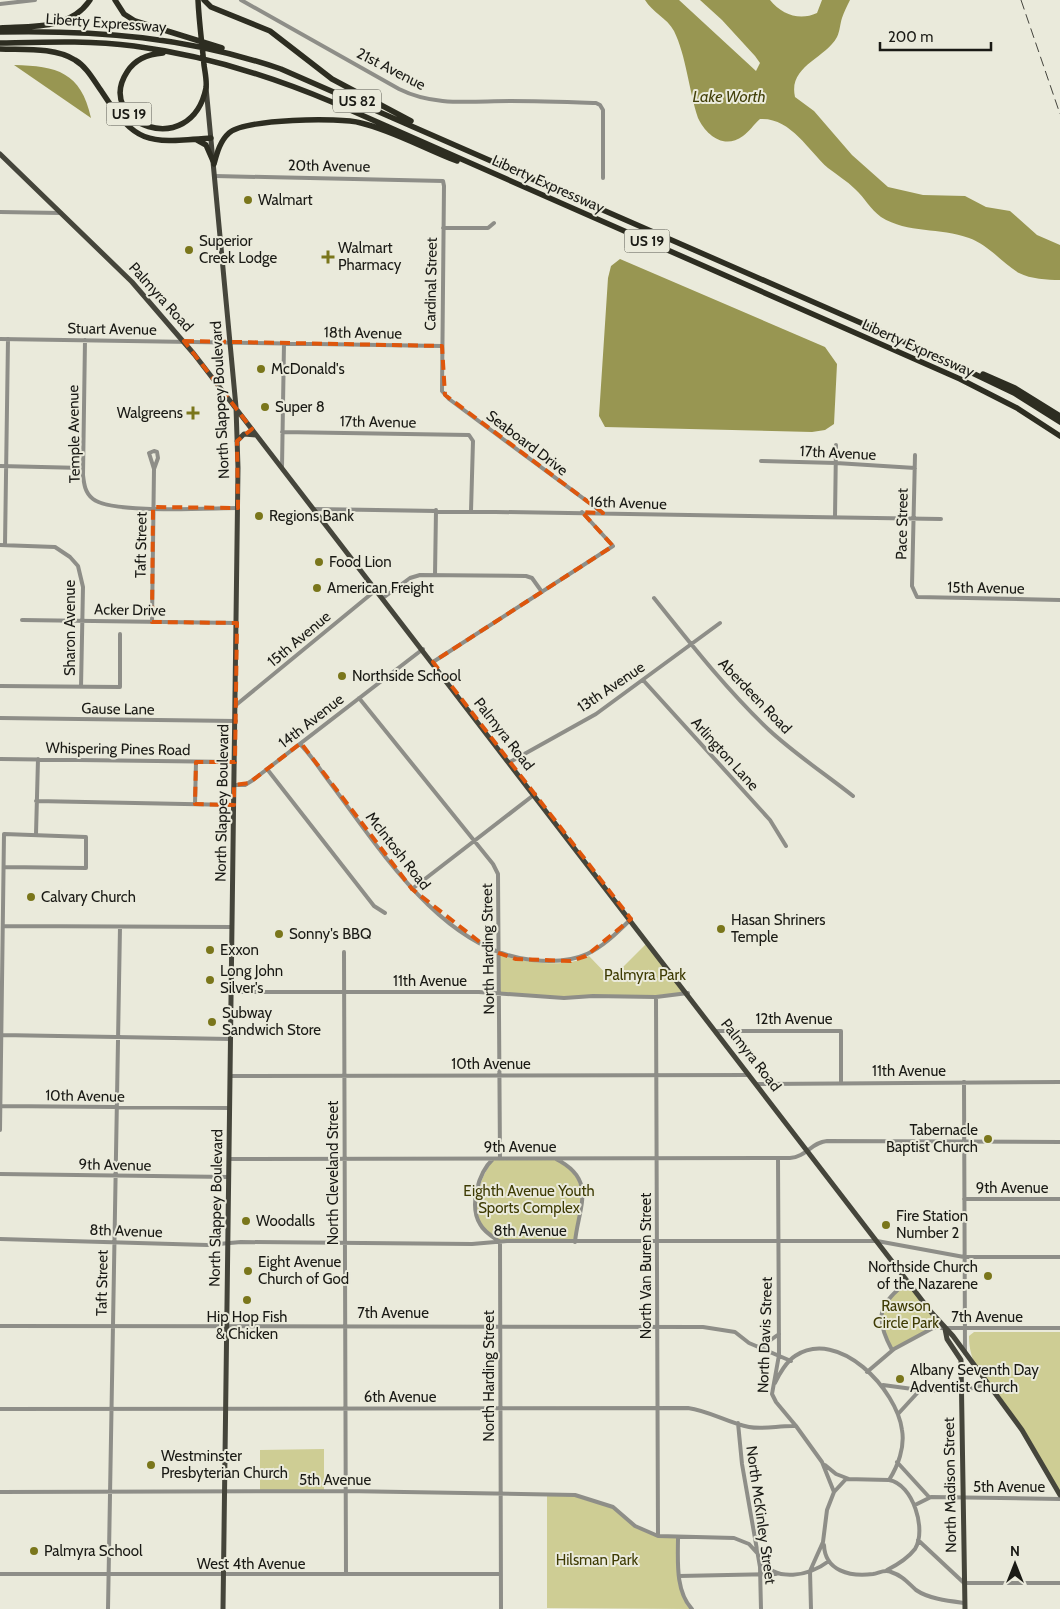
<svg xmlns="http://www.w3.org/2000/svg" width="1060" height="1609" viewBox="0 0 1060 1609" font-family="Cabin,sans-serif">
<rect width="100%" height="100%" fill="#eaeadb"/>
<path fill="#cecd94" d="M648,942l39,50c-62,9 -125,6 -187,0l-1,-37c28,7 64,14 90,1l22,23z
M554,1158c37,19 29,49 21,84 -16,-1 -62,3 -74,-1 -3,-1 -7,-4 -10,-6 -27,-19 -12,-54 2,-76z
M908,1281l36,46h-11l-41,23c-15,-35 -12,-44 16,-69z
M974,1332h86v162c-10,-18 -19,-37 -30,-54 -21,-31 -62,-64 -61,-104z
M324,1449v42h-64v-41z
M547,1495l28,1 37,12 16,14 32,16h17l3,49 11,22 -144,-1z"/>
<path fill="#989652" d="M645,0h34l77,71 4,-8 -5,-7 -33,-36 -22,-20h70c12,15 30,21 47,13l5,-13h28c-3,6 -6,12 -8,18 -2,6 -2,13 -5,19 -12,22 -49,29 -42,60l19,14 38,44 36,32 35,8 42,1 21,11 24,4 27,24 23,10v35c-13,0 -29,-1 -41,-7 -17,-10 -30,-28 -50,-35 -29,-11 -61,-4 -88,-21 -11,-8 -16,-19 -26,-28 -8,-8 -18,-14 -27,-21 -20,-18 -38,-51 -68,-49 -6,5 -11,13 -17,17 -19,14 -37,-1 -45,-18 -9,-27 -12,-63 -24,-87 -7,-13 -22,-19 -29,-31z
M14,65c43,1 67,7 77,53z
M620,259l205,88 12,17 -3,60 -9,6 -13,2 -207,-5 -6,-11 9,-138 3,-12z"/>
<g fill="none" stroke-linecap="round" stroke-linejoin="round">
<path stroke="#8e8e88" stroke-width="4" d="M241,0l158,89c36,18 73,12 111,12 29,0 57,1 86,2l4,2
M0,4l35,-4
M600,105l3,5v68
M215,176l228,5 1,5 -2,205 7,8 154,114
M0,212l61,1
M443,228h45l6,-5
M0,339l442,7
M85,340l-2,135c1,9 2,18 10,24 19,15 116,9 145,9
M282,432l187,3 4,6 -2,70
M915,455l-3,131 5,11 143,3
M761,461l75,2 79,5
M0,466l83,2
M282,467l2,-124
M314,509l627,10
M835,517l1,-72
M0,545l55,2 15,10 8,9 5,21 -2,100
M5,545l3,-206
M435,575l1,-65
M383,598l27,-20 10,-3 106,1 6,2 10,14
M654,598c36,45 73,92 115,132 26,24 56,44 84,66
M22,620l215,3
M152,622l2,-153 4,-11 -1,-6 -3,-1 -5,2 5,16
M433,662l180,-116 -31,-34
M643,680l127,140 16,26
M0,686l120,1v-53
M359,698l134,166 5,10 2,284
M236,705l140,-115
M0,718l236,3
M300,744c11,11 19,24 28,36 50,66 114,171 204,180 48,5 65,-7 99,-41
M0,759l235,3
M510,762l86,-48 124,-91
M267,769l107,137 11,7
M234,785h11l8,-5 170,-131
M36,801l198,4
M195,804l1,-42
M36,834l2,-75
M412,889l123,-95
M3,926l229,1
M344,952l2,622
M231,992h248l85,6 29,-2 63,1 32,-4
M656,997l2,539
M717,1031h124v52
M1,1035l230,4
M230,1076l519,-1
M964,1082l1,271
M758,1084l302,-2
M0,1106l230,2
M0,1130l4,-296 82,3v31l-82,-1
M778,1158l1,197 -7,39 4,8 20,24 26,36 12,30 -7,18 -4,32 -13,29 1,38
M229,1159l561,-1c16,-1 22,-16 37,-17l233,1
M493,1159c-15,14 -24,47 -13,65 4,8 13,13 20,18l1,367
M556,1159c42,21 22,49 19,83
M0,1174l229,3
M964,1199h96
M0,1239l207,6 34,-3 231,2 35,-3h370l87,16h96
M0,1326l703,1 32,5 14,11 42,18
M761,1347l18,-13
M892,1350c-19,-35 -12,-46 16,-69
M867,1372l27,-23 39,-21h127
M775,1383c4,-9 12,-22 20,-27 44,-29 102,34 107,74 3,17 -4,36 -13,50l-43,-1 -12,13
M883,1385l37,5
M0,1409l688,-1c22,3 40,15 61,19 16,3 31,-2 47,-1
M898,1414l22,-24 42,1 24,-7
M738,1423l4,41 18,103 1,42
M897,1462l32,35
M825,1465l11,9 13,5
M0,1492l344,-1 231,4 38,12 22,19 23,10 76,2 15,6 9,10
M915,1505l16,-8 129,2
M678,1537c0,23 -3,54 14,72
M918,1540l46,43h96
M824,1545c1,26 26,32 49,29 6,-1 12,-5 18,-2 12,4 16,10 25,18 13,9 33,11 49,13
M760,1560c16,23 49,16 69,1
M887,1570c10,-5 21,-12 28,-21 12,-19 -2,-65 -26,-69
M0,1574h501
M679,1576l97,-2
M108,1609l12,-682"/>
<path stroke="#45453b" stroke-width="5" d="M206,87l30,320 2,61 -15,1141
M0,154l132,128 62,72 737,958 22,24 69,94 38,65
M237,441l7,-7 12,1
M945,1329l2,10 14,21 4,249"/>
<path stroke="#2d2d21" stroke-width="5.5" d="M115,0l9,14 11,7 87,27
M204,0l7,7 59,24 62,48 79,42
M0,28c32,-2 70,2 90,-28
M0,32c99,-2 187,5 281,37l660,289 73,35 46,29
M0,43c45,-1 89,-3 134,3 69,9 134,29 198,56l628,277 57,29 43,28
M0,49c24,1 54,-2 75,11 12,7 19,21 27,32 35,54 46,51 109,46
M163,53c-15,1 -28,6 -36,19 -33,51 64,89 79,16 1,-7 -1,-16 -2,-23 -2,-22 -5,-43 -6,-65
M197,140l9,5 7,16
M214,164c3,-11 6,-23 15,-31 16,-14 110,-16 132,-10 33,8 64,26 96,38
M983,374l32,14 45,28"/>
<path stroke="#44443d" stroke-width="1" stroke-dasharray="10 5" stroke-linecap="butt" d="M1021,0l39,114"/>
</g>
<path fill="none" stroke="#de560c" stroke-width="4" stroke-dasharray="10 6" stroke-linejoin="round" d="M184,341l258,5 3,49 158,118 -21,-1 31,34 -180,116 198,257 -45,37 -15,5 -55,-2 -26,-9 -78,-61 -111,-146 -52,40 -15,2v20l-39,-1 1,-42h39l2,-139 -85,-1 1,-115 85,1 -1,-67 15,-12z"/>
<g fill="#7a761b" stroke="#eaeadb" stroke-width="2">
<circle cx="248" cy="200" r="5"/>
<circle cx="189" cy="250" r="5"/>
<path d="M325.5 249.5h5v5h5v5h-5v5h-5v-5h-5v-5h5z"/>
<circle cx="261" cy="369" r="5"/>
<circle cx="265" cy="407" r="5"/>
<path d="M190.5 405.5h5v5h5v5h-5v5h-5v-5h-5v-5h5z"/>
<circle cx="259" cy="516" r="5"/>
<circle cx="319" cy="562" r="5"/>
<circle cx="317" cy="588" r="5"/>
<circle cx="342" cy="676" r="5"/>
<circle cx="31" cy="897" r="5"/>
<circle cx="721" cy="929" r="5"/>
<circle cx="279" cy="934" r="5"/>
<circle cx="210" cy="950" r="5"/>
<circle cx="210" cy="980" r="5"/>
<circle cx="212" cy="1022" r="5"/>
<circle cx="988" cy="1139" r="5"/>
<circle cx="246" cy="1221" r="5"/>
<circle cx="886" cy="1225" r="5"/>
<circle cx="248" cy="1271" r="5"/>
<circle cx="988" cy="1276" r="5"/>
<circle cx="247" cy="1300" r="5"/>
<circle cx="900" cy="1379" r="5"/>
<circle cx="151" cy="1465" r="5"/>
<circle cx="34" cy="1551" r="5"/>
</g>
<g text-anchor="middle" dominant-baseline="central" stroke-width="4" stroke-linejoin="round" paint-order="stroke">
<g fill="#eaeadb" stroke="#585850" stroke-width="1">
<rect x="333" y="89.5" width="48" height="23" rx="4"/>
<rect x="106.5" y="102.5" width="45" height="23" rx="4"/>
<rect x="624.5" y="229.5" width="45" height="23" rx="4"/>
</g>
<g font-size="14" font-weight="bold" fill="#1a1a15">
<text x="357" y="101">US 82</text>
<text x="129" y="114">US 19</text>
<text x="647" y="241">US 19</text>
</g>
<g font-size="15" fill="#1a1a15" stroke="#eaeadb">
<text transform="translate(106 23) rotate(4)">Liberty Expressway</text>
<text transform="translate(391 69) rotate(27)">21st Avenue</text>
<text transform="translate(329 166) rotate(1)">20th Avenue</text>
<text transform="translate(548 184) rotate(24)">Liberty Expressway</text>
<text transform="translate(431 284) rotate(-89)">Cardinal Street</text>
<text transform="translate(161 297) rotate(48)">Palmyra Road</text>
<text transform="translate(112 329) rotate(1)">Stuart Avenue</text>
<text transform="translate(363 333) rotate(1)">18th Avenue</text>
<text transform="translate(918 348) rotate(24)">Liberty Expressway</text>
<text transform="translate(220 400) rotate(-93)">North Slappey Boulevard</text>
<text transform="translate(378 422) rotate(1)">17th Avenue</text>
<text transform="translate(74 434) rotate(-91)">Temple Avenue</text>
<text transform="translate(527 443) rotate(37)">Seaboard Drive</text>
<text transform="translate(838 453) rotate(3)">17th Avenue</text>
<text transform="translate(628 503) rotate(2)">16th Avenue</text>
<text transform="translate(902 524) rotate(-89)">Pace Street</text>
<text transform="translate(141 545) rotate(-89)">Taft Street</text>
<text transform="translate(986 588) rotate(1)">15th Avenue</text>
<text transform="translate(130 610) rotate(1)">Acker Drive</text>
<text transform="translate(70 628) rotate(-90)">Sharon Avenue</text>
<text transform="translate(299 639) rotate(-40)">15th Avenue</text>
<text transform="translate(611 687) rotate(-34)">13th Avenue</text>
<text transform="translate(755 696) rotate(46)">Aberdeen Road</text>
<text transform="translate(118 709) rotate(1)">Gause Lane</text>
<text transform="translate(311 721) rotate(-38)">14th Avenue</text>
<text transform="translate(504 734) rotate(52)">Palmyra Road</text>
<text transform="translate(118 749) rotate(1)">Whispering Pines Road</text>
<text transform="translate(725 754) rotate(48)">Arlington Lane</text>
<text transform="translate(222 803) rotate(-89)">North Slappey Boulevard</text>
<text transform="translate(398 851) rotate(52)">McIntosh Road</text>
<text transform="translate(488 949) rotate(-91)">North Harding Street</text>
<text x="430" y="981">11th Avenue</text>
<text x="794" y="1019">12th Avenue</text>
<text transform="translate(751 1055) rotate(52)">Palmyra Road</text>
<text x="491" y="1064">10th Avenue</text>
<text x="909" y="1071">11th Avenue</text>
<text transform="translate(85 1096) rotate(1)">10th Avenue</text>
<text x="520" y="1147">9th Avenue</text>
<text transform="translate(115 1165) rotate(1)">9th Avenue</text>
<text transform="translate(333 1173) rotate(-90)">North Cleveland Street</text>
<text x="1012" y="1188">9th Avenue</text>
<text transform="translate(216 1208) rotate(-89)">North Slappey Boulevard</text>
<text transform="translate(126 1231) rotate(2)">8th Avenue</text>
<text x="530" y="1231">8th Avenue</text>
<text transform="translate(646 1266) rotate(-90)">North Van Buren Street</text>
<text transform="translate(102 1283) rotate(-89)">Taft Street</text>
<text x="393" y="1313">7th Avenue</text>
<text x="987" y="1317">7th Avenue</text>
<text transform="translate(765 1335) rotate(-88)">North Davis Street</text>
<text transform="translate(489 1376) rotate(-90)">North Harding Street</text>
<text x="400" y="1397">6th Avenue</text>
<text x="335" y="1480">5th Avenue</text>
<text transform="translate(950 1485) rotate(-91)">North Madison Street</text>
<text x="1009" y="1487">5th Avenue</text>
<text transform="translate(761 1515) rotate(82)">North McKinley Street</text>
<text x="251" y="1564">West 4th Avenue</text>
</g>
<g font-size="15" fill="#1a1a15" stroke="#eaeadb" text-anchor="start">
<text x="258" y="200">Walmart</text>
<text x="199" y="241">Superior<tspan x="199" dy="17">Creek Lodge</tspan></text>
<text x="338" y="248">Walmart<tspan x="338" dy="17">Pharmacy</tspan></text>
<text x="271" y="369">McDonald's</text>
<text x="275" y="407">Super 8</text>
<text x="183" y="413" text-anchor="end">Walgreens</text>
<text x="269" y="516">Regions Bank</text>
<text x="329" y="562">Food Lion</text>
<text x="327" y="588">American Freight</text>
<text x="352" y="676">Northside School</text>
<text x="41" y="897">Calvary Church</text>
<text x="731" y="920">Hasan Shriners<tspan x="731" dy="17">Temple</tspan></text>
<text x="289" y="934">Sonny's BBQ</text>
<text x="220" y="950">Exxon</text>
<text x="220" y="971">Long John<tspan x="220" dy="17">Silver's</tspan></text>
<text x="222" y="1013">Subway<tspan x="222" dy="17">Sandwich Store</tspan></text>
<text x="978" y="1130" text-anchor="end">Tabernacle<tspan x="978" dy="17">Baptist Church</tspan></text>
<text x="896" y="1216">Fire Station<tspan x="896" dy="17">Number 2</tspan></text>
<text x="256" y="1221">Woodalls</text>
<text x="258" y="1262">Eight Avenue<tspan x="258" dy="17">Church of God</tspan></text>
<text x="978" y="1267" text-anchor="end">Northside Church<tspan x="978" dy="17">of the Nazarene</tspan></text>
<text x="247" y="1317" text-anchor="middle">Hip Hop Fish<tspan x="247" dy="17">&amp; Chicken</tspan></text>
<text x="910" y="1370">Albany Seventh Day<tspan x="910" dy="17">Adventist Church</tspan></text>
<text x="161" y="1456">Westminster<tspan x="161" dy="17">Presbyterian Church</tspan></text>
<text x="44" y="1551">Palmyra School</text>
</g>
<g font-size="15" fill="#3e3b03" stroke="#eaeadb">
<text x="645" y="975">Palmyra Park</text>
<text x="529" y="1191">Eighth Avenue Youth<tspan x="529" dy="17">Sports Complex</tspan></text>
<text x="906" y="1306">Rawson<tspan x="906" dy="17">Circle Park</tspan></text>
<text x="597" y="1560">Hilsman Park</text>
</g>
<g font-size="16" font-style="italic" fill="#43410a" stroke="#eaeadb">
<text x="729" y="96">Lake Worth</text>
</g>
</g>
<g transform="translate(1015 1564)" stroke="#eaeadb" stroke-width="4" paint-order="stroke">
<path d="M0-4L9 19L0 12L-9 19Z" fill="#1a1a15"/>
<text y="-8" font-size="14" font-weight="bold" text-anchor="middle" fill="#1a1a15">N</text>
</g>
<path d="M880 42v8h111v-8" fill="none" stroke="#1a1a15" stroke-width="2.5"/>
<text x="888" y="42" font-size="15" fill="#1a1a15" stroke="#eaeadb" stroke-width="4" paint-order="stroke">200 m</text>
</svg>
